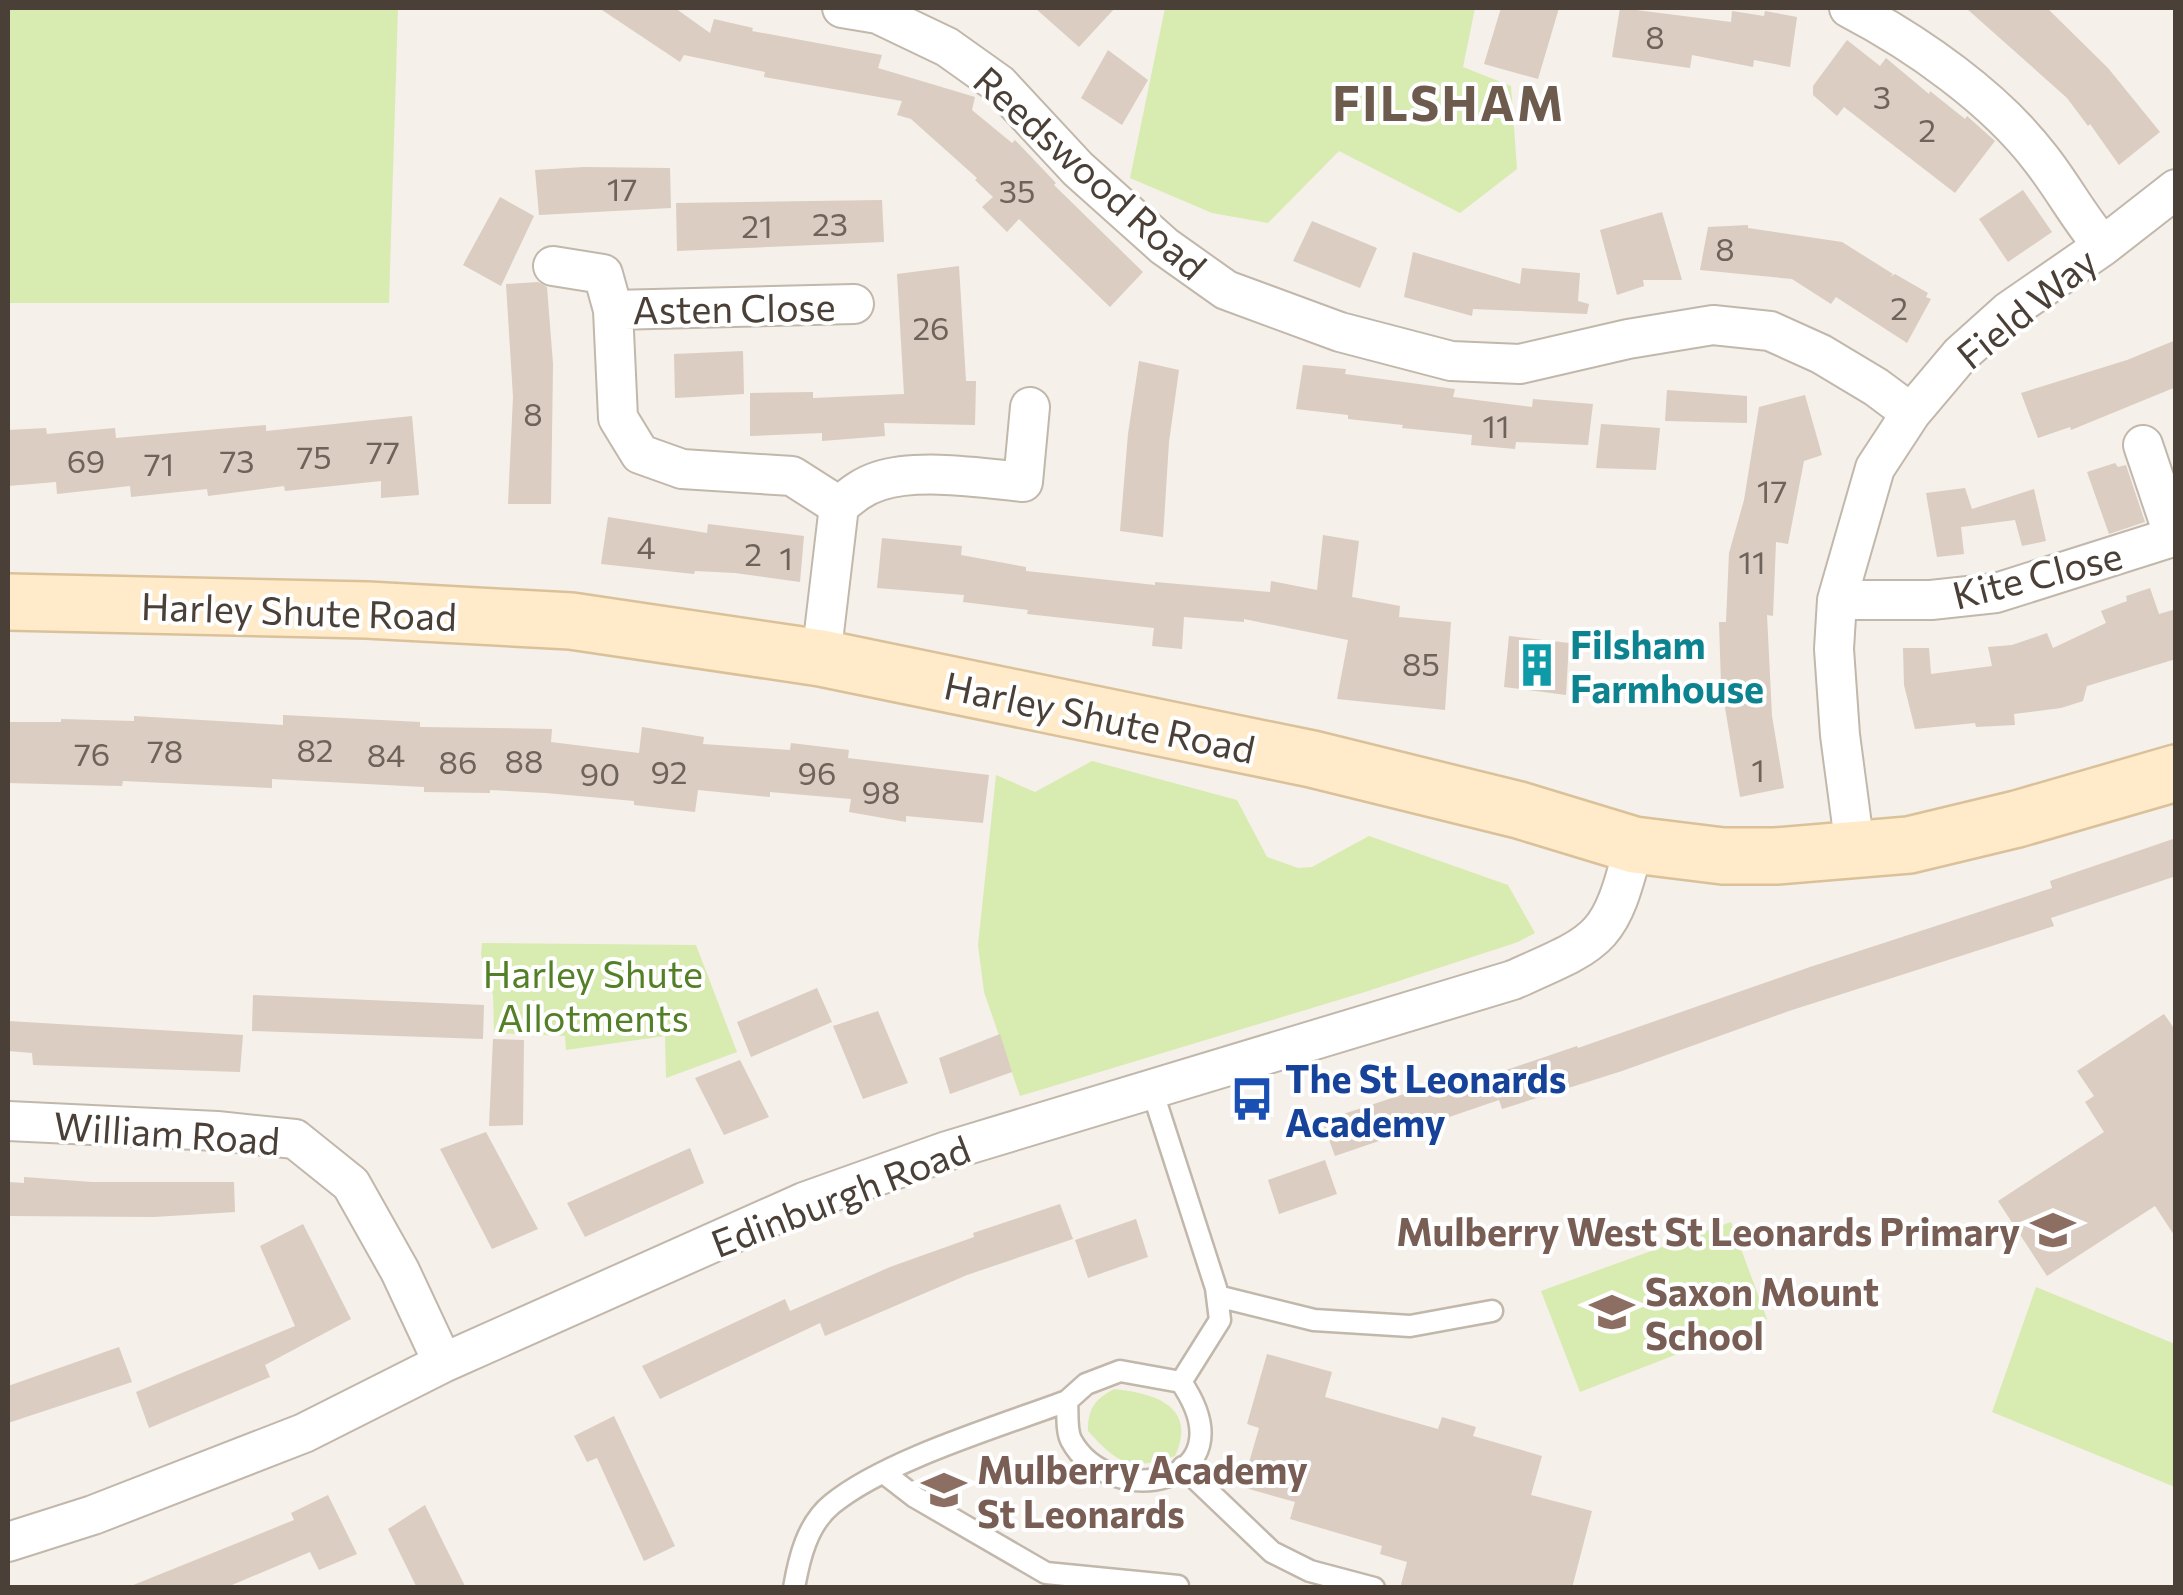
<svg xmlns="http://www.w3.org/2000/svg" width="2183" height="1595" viewBox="0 0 2183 1595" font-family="Commissioner,sans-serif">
<rect width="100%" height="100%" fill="#f5f0e9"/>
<path fill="#d8ebb0" d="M8,8h390l-9,295h-381z
M1165,8h310l-12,59 48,19 6,83 -57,44 -121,-62 -71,72 -56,-10 -82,-35z
M1092,761l145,39 30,57 31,11 14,-1 57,-31 139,49 27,48 -17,9 -153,50 -345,104 -36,-104 -6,-47 18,-170 39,17z
M482,943l214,2 41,107 -71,26 -1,-42 -99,14 -1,-14 -71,-3 -1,-38 -12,-40z
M1731,1222l36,97 -187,73 -39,-101z
M2036,1287l139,57v143l-183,-75z
M1114,1389c40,4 84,17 61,67 -45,15 -56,9 -87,-25 0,-22 6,-31 26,-42z"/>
<path fill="#dbcdc1" d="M599,8h76l35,25 4,-14 39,9 -1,3 130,24 -4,13 97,29 -3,13 40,33 3,-3 41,43 -2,2 89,87 -33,35 -91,-88 -12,13 -25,-25 11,-10 -18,-17 2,-2 -66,-59 -14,-4 5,-14 -138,-24 1,-5 -81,-17 -4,7z
M1035,8h80l-36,39z
M1501,8h58l-21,71 -54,-15z
M1620,8l111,14 1,-11 32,5 1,-5 32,6 -7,50 -36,-7 -1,7 -61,-12 -2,13 -78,-11z
M1966,8h81l61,60 52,64 -41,33 -29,-41 -2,2 -21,-28z
M1847,40l33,26 6,-8 43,36 1,-3 35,28 2,-3 28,25 -40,52 -111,-86 -7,9 -24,-21v-9z
M1108,50l40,30 -26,45 -41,-27z
M584,167l86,1 1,40 -132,7 -4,-45z
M2023,190l29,42 -44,30 -29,-43z
M500,197l34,19 -33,70 -38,-21z
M882,200l2,42 -207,9 -1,-48z
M1662,212l20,68h-39l1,6 -27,9 -17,-65z
M1312,221l65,27 -17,40 -67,-27z
M1748,225v3l94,14 51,32 -3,3 5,-3 33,19 -2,4 5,2 -24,44 -71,-46 -5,7 -39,-25 -92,-9 8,-43z
M1413,252l107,32 2,-16 58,5 -2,28 11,3 -2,10 -114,-5 -1,7 -68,-19z
M959,266l7,115h10l-1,44 -91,-2 1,13 -63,5v-8l-72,3v-43l63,-1v6l91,-4 -7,-120z
M538,282l9,5 6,77 -2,140h-43l5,-107 -7,-113z
M2176,340v47l-105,43 -1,-3 -32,11 -17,-45 106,-33z
M743,351l1,43 -69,4 -1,-44z
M1139,361l40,9 -10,72 -6,95 -43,-6 8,-97z
M1303,365l43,4 -1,5 110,15 -2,8 79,10 1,-8 60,5 -5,41 -72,-3 -1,7 -44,-4 1,-10 -70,-7 1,-3 -55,-6v-4l-52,-6z
M1667,390l80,6v27l-82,-2z
M1805,395l17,60 -18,6 -16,83 -12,-2 -3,74 -6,-1 5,101 12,72 -44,9 -19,-113 -2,-62h7l3,-69 15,-53 15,-93z
M412,416l7,79 -38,3v-17l-96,10 -1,-5 -76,10 -1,-7 -76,8 -1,-11 -73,8 -1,-12 -48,4v-56l38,-2 1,6 68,-6 1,10 150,-13v6z
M1601,424l59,4 -4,42 -60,-2z
M2115,463l3,4 8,-2 19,57 -36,12 -22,-62z
M1965,488l7,21 62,-20 12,52 -24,5 -7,-26 -54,7 3,27 -27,3 -11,-64z
M608,517l99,16 1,-9 96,12 -4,46 -65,-9 -40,-2 -1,3 -93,-10z
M1323,535l36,6 -7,56 48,9 -1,11 52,5 -6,88 -108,-11 11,-59 -104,-21v3l-60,-5 -2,32 -30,-3 2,-18 -127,-14 1,-4 -65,-8 1,-7 -87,-7 5,-50 80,8 -1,9 65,12v4l129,14v-3l115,10 1,-11 46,9z
M2150,588l9,26 17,-5v50l-89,27 -4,15 -22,7 -47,6 1,11 -39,2 -1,-4 -60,6 -11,-44 -1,-37h26l2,26 61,-8 -4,-19 24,-2 35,-12 6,15 53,-25 -5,-12 26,-10 -1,-5z
M1509,636l60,7 -3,52 -62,-8z
M283,715l137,7v5l132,2 -1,13 88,11 3,-26 62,10 -1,7 87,6 1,-7 58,7 -1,8 141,17 -6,48 -77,-7v6l-57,-10 2,-13 -81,-7v5l-72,-7 -3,22 -61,-7v-4l-88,-8 -56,-3v3l-66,-1v-5l-152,-8v9l-149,-7 -1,5 -114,-3v-61h53v-3l73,2v-5l149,9z
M2176,838v38l-125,42 3,8 -28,9 -237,76 -167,60 -120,38 -3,-9 -164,56 -13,-35 146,-48 3,9 106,-36 1,2 232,-81 242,-79 -2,-7z
M817,988l15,34 -81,35 -14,-35z
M253,995l231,10 -1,34 -231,-8z
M878,1011l30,72 -45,16 -30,-73z
M2164,1014l12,17v207l-21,-32 -108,70 -49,-75 106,-69 -19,-30 9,-6 -17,-25z
M8,1021l235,14 -3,37 -207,-7 -1,-12 -24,-2z
M1000,1034l12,38 -62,22 -11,-36z
M493,1039l31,1 -1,85 -34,1z
M740,1060l29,57 -45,18 -29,-57z
M486,1132l52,97 -46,20 -52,-100z
M690,1148l14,35 -119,54 -18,-34z
M1325,1160l12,34 -58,20 -11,-34z
M24,1177l68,5h142l1,30 -81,5 -146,-1v-34l16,1z
M1060,1204l13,35 -106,36 -142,61 -5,-13 -160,76 -18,-33 143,-67 5,12 100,-44 84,-30 -1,-4z
M1136,1219l12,38 -60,21 -13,-38z
M303,1224l48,95 -86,46 5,12 -121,51 -13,-36 159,-66 -35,-80z
M119,1347l13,35 -124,41v-37z
M1267,1354l65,18 -7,25 113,32 4,-12 34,10 -3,9 69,20 -11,39 61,16 -20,77h-172l7,-26 -27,-8 2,-8 -92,-27 5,-17 -53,-15 17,-59 -12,-4z
M614,1416l61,130 -31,15 -47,-103 -10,4 -13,-26z
M328,1495l29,59 -38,16 -9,-18 -85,36h-99l168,-68 -3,-7z
M425,1505l18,37 23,46h-49l-29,-59z"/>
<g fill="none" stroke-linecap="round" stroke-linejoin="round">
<g stroke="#c2b7ab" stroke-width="25">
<path id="lane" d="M1152,1090l64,198 4,32 -39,62
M1217,1296l97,24 96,6 82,-15
M1120,1371l61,11c71,104 -72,129 -110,58 -5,-10 -3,-28 -4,-39l19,-17z
M1183,1467l89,85 38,19 64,17
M884,1473l31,24 131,76 132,13
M794,1588c5,-29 13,-64 38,-84 54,-44 168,-78 235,-103"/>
</g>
<g stroke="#c2b7ab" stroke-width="42">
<path id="street" d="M842,8l36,6 69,33 52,37 79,85 86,77 62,44 114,42 111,29 69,3 108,-25 85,-14 57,6 51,23 55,33 35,26
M1849,8c67,35 146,90 192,151 22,28 38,59 62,87
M553,266l50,8 10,36 241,-6
M613,310l5,108 22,36 42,15 110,7 47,30c13,-11 24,-20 40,-25 40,-13 103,-3 144,1l7,-75
M2143,445l31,92
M1837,600h94l65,-7 180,-57
M821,658l18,-152
M1855,848l-15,-113 -6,-86 3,-49 38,-132 36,-55 49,-58 49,-44 94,-65 73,-57
M8,1121l209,10 78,8 56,45 49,87 43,92
M8,1542l85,-27 211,-82 139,-70 361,-161 143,-51 566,-171c88,-39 97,-39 121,-135"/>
</g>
<g stroke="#dbc199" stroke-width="60">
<path id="secondary" d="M8,602l359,8 204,11 250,37 491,101 207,51 115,35 89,11h53l133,-11 108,-26 159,-46"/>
</g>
<use href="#lane" stroke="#fff" stroke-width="20"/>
<use href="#street" stroke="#fff" stroke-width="38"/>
<use href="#secondary" stroke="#ffebca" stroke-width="55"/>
</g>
<defs>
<g id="building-bare" transform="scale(3.45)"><path d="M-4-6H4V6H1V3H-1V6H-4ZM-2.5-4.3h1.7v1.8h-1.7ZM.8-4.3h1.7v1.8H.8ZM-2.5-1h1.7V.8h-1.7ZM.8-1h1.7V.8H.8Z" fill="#0f9aa8" stroke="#fff" stroke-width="2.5" paint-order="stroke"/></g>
<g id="bus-bare" transform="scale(3.45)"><path d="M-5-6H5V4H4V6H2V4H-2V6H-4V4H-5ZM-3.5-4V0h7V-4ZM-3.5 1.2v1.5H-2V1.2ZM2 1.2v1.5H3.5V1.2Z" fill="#1a4fb4" stroke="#fff" stroke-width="2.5" paint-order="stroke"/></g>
<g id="school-bare" transform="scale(3.45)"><path d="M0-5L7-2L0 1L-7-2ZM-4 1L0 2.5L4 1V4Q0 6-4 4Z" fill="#8d6e63" stroke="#fff" stroke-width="2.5" paint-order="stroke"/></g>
</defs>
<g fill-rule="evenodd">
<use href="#building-bare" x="1537" y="665"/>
<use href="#bus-bare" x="1252" y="1099"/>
<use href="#school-bare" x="2053" y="1230"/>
<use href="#school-bare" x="1612" y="1312"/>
<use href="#school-bare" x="944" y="1490"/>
</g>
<g text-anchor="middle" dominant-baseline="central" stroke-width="8" stroke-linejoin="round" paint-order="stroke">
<g font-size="32" fill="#6e635a">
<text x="1655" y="36">8</text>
<text x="1882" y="96">3</text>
<text x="1927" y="129">2</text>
<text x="622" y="188">17</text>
<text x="1017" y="190">35</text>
<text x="830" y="223">23</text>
<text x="757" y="225">21</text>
<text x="1725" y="248">8</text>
<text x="1899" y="307">2</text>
<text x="931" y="327">26</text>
<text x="533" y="413">8</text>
<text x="1496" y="425">11</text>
<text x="383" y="451">77</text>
<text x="314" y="456">75</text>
<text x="86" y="460">69</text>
<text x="237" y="460">73</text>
<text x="159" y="463">71</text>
<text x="1772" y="490">17</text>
<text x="646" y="546">4</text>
<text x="753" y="553">2</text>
<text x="786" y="557">1</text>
<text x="1752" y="561">11</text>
<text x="1421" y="663">85</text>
<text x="315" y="749">82</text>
<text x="165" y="750">78</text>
<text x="92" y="753">76</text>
<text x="386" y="754">84</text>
<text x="524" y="760">88</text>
<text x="458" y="761">86</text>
<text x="1758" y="769">1</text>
<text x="669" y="771">92</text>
<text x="817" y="772">96</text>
<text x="600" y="773">90</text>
<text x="881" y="791">98</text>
</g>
<g font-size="38" fill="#4a4037" stroke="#fff">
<text transform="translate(1091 172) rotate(42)">Reedswood Road</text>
<text transform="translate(734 307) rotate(-1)">Asten Close</text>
<text transform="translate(2026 307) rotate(-39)">Field Way</text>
<text transform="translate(2037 574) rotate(-14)">Kite Close</text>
<text transform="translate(299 610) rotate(2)">Harley Shute Road</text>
<text transform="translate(1100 716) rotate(12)">Harley Shute Road</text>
<text transform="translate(167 1132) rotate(4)">William Road</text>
<text transform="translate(840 1195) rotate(-21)">Edinburgh Road</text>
</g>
<g font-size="38" font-weight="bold" fill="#0d838f" stroke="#fff" text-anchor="start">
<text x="1570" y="643">Filsham<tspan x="1570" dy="44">Farmhouse</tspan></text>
</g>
<g font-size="38" fill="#538026" stroke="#fff">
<text x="593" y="972">Harley Shute<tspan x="593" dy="44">Allotments</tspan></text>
</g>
<g font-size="38" font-weight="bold" fill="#164399" stroke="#fff" text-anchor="start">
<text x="1285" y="1077">The St Leonards<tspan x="1285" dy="44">Academy</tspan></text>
</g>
<g font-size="38" font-weight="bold" fill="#785e54" stroke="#fff" text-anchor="start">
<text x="2020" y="1230" text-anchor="end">Mulberry West St Leonards Primary</text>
<text x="1645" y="1290">Saxon Mount<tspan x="1645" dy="44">School</tspan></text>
<text x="977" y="1468">Mulberry Academy<tspan x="977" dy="44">St Leonards</tspan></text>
</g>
<g font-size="48" font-weight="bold" letter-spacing="2.5" fill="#6d5c4d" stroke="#fff">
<text x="1449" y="101">FILSHAM</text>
</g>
</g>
<rect width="2183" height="1595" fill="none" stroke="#4a4037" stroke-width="20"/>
</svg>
